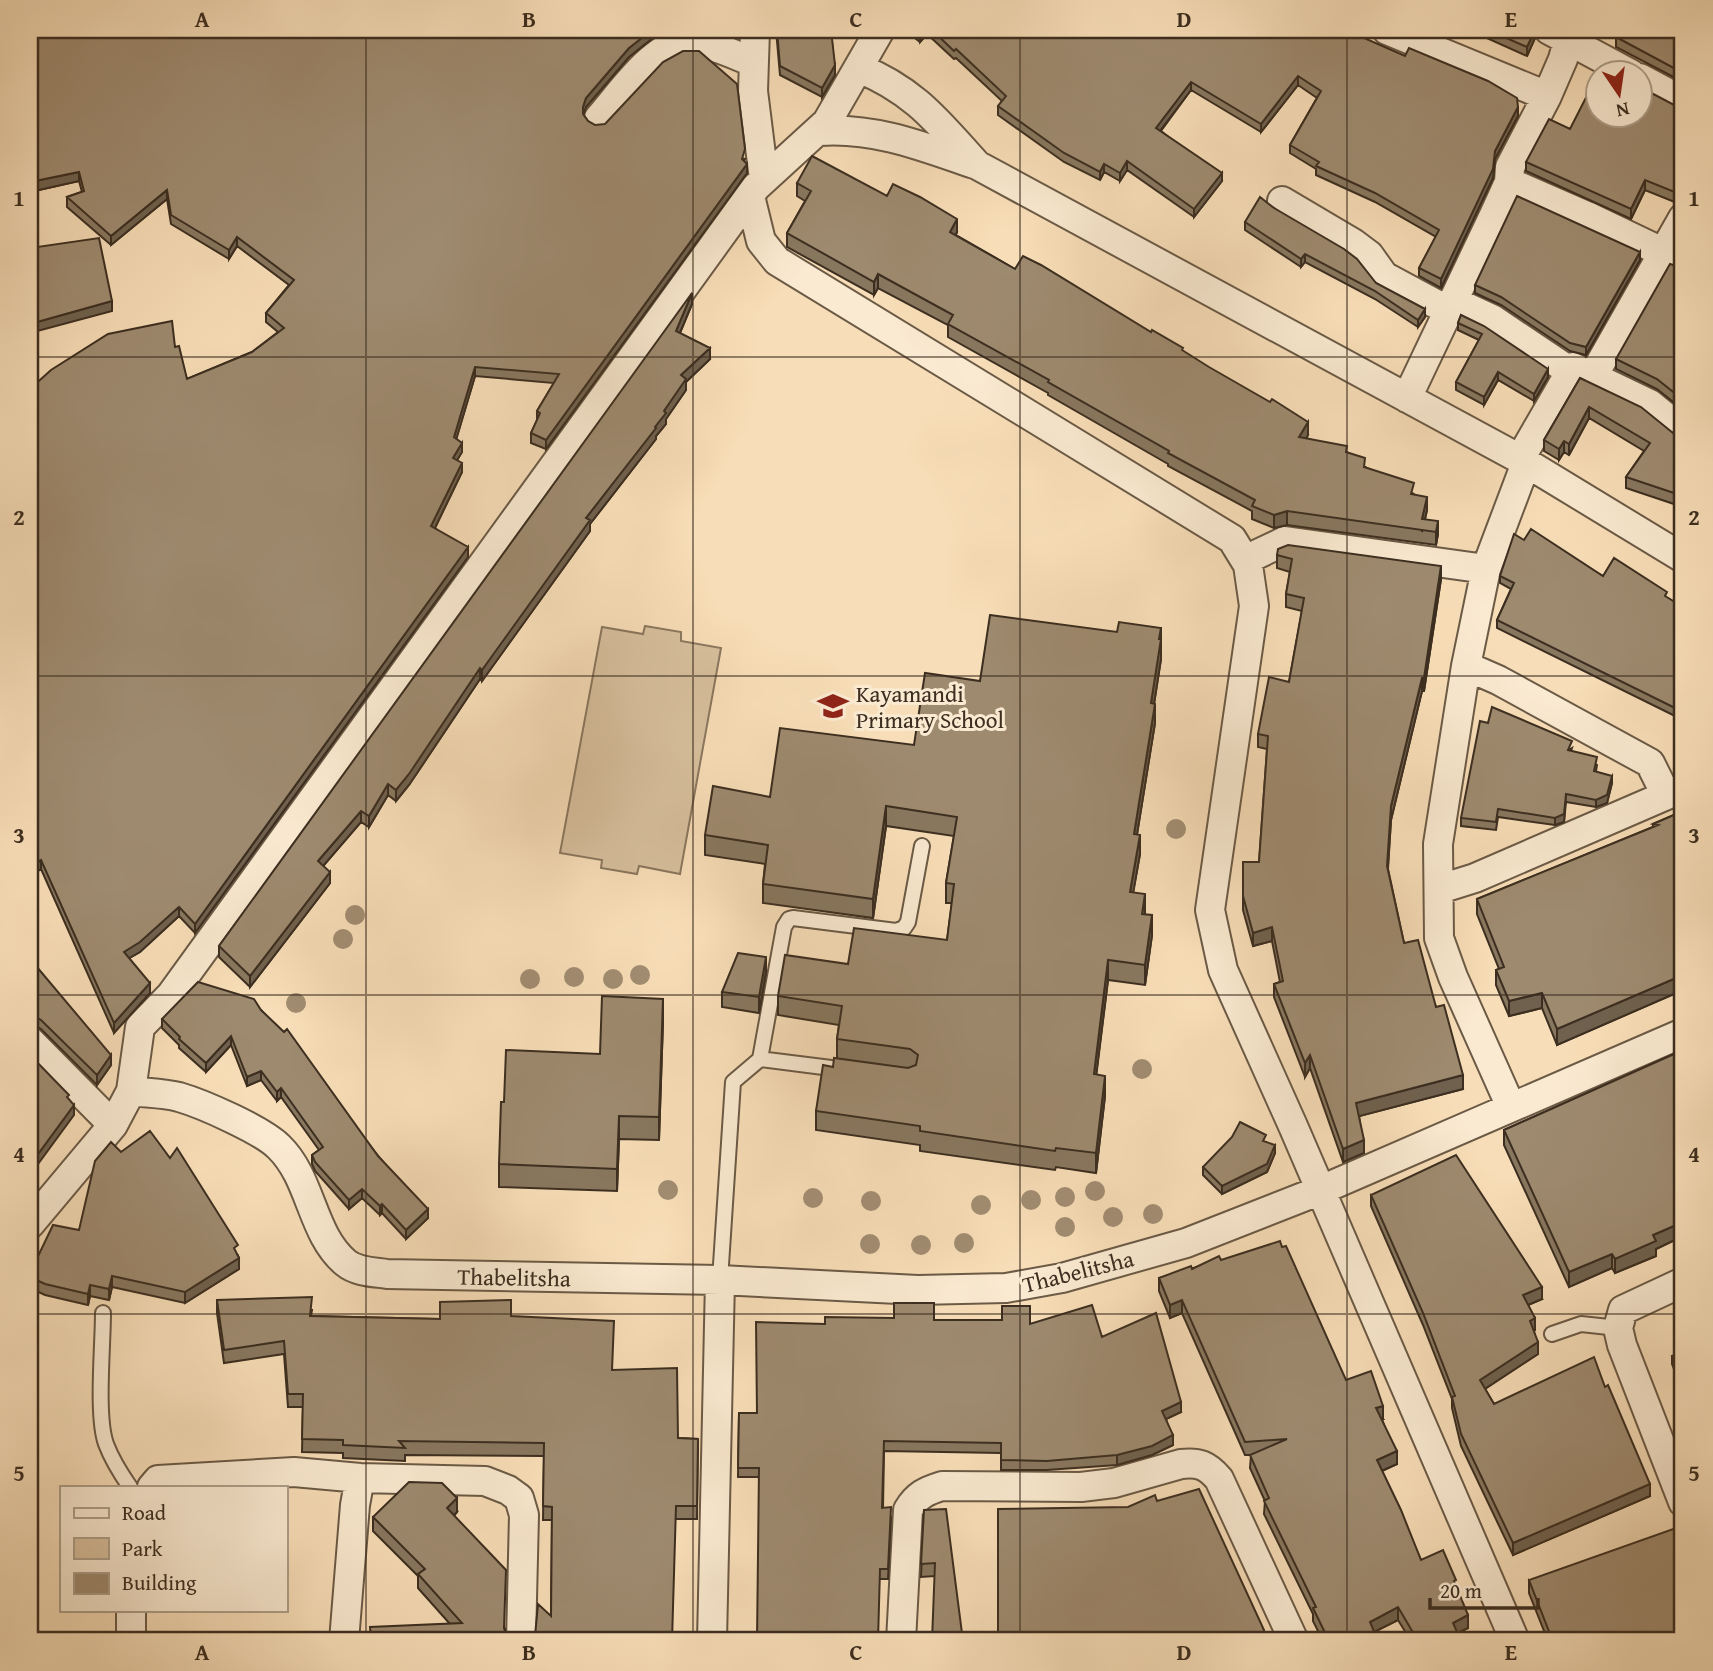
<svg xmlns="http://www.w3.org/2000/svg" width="1713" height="1671" viewBox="0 0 1713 1671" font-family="'Gentium Book Plus',serif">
<rect width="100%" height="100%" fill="#f8deb8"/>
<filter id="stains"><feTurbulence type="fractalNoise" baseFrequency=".00286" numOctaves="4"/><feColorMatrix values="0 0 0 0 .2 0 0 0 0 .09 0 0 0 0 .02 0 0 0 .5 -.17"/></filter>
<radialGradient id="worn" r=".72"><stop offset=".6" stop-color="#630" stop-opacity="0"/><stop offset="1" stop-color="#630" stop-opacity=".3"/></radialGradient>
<path fill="#d8c09e" stroke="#8a775f" stroke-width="2" d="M645,626l36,6v9l40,7 -41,226 -41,-8 -2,8 -36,-6 1,-8 -42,-7 42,-226 41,7z"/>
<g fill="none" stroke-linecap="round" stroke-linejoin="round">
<g stroke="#6b5a46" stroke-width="18">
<path id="lane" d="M760,1059l24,-132 5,-8 4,-1 103,13 8,-3 4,-6 14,-76
M720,1280l13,-198 27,-23 79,10
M103,1313c0,33 -7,103 3,131 6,16 15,30 24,43
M1552,1334l29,-10 37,4"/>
</g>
<g stroke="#6b5a46" stroke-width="32">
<path id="street" d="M755,30l-2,61 11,88
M1387,30l160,66
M1549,30l82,44
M858,68c56,22 80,54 119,97l543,294 163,99
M1640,78l43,23
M599,118c23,-26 56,-78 93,-76 20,1 42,13 61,20
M819,131c55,-4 103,15 155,33
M1509,182l78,34 96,46
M750,196l11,45 16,20 455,278 16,26 6,41 -44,304 13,60 70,156 222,515
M1282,201l71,42 16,12 15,21 65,35
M1453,301l39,18 79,53
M1593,376l90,-158
M1407,398l87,-183 15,-33 1,-15 37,-71 16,-37 8,-29
M1520,459l53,-92 77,37 33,27
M1245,560l40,-19 201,28
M1466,666l32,14 152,83 16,32
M1440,889l35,-11 208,-90
M30,1041l83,84
M131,1091c15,2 33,2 48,6 24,7 83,33 100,50 33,32 32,87 67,116 11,9 28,9 41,11l333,6 198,10 88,-2 56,-10 124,-35 135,-53 362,-157
M1511,1107l-58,-130 -14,-39 -1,-94 28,-178 20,-97 40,-106
M30,1224l83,-99 18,-34 9,-64 31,-32 585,-808 71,-65 53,-92
M1683,1282l-60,28 -5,18 4,17 61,157
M152,1487l6,-7 136,-8 66,6 125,3 23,9 11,8 5,17 -3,126
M131,1641v-31
M344,1641l11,-136 5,-27
M712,1641l8,-361
M901,1641l7,-131c9,-15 18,-19 34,-24l139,1 33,-4 67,-19c18,-2 26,1 38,15l75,162"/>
</g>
<use href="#lane" stroke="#faead1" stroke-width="14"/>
<use href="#street" stroke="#faead1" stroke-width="28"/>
</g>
<g fill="#a28d72">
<circle cx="1176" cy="829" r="10"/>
<circle cx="355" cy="915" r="10"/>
<circle cx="343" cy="939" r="10"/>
<circle cx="640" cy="975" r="10"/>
<circle cx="574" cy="977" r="10"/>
<circle cx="530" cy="979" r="10"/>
<circle cx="613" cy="979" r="10"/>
<circle cx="296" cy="1003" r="10"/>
<circle cx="1142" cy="1069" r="10"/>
<circle cx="668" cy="1190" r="10"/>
<circle cx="1095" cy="1191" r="10"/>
<circle cx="1065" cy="1197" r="10"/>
<circle cx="813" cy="1198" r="10"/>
<circle cx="1031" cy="1200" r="10"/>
<circle cx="871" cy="1201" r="10"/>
<circle cx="981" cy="1205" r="10"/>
<circle cx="1153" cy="1214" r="10"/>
<circle cx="1113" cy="1217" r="10"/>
<circle cx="1065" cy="1227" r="10"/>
<circle cx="964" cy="1243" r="10"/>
<circle cx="870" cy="1244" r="10"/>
<circle cx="921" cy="1245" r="10"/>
</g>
<path fill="#88775f" stroke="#3c2e20" stroke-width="2" d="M30,30h639l-11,4 -29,23 -43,50 -3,7 5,7 7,4 150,34 -1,2 3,12 -201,276 -15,-6v-10l6,-12v-10l17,-28 -79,-7 -19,63 6,13 -5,8 5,12 -27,56 33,29 -273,376 -16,-17 -39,36 -11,6 21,35 -36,40 -73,-164 -11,7v-487l145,-42 12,32 65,-27 26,-20 -12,-10v-9l23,-28 -52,-39 -8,13 -58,-35 -4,-25 -56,46 -44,-38v-10l15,-5 -3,-11 -49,11z
M709,30h29l-10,4z
M776,30h55l4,45 -13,22 -42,-22z
M905,30h442l171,86 -23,43 -2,19 -52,110 -22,-12v-8l17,-31 -61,-35 -59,-27v-6l-26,-16v-8l27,-47 -19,-13 -37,47 -70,-42 -30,41 61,50 -28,36 -67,-47 -7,11 -16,-9 -4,8 -36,-18 -66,-47v-9l4,-5 -46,-43 -2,1 -27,-25 -7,8z
M1469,30h66v8l-8,18z
M1683,30v52l-67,-35v-10z
M1676,106l7,1v96h-6l-32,-13 -14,29 -105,-48v-9l44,-33z
M797,183l160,49 -1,3 59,34 168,82 125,84 -2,3 41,14 18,15 49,27 13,16 -2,9 13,15 -2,11 -149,-20 -13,3 -22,-9v-8l-84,-45v-2l-120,-69v-2l-100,-56v-12l-70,-37 -4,7 -87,-48v-14l18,-32 -8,-5z
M1274,208l102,75 49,34 -7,10 -43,-28 -70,-37 -4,5 -56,-37v-8z
M1640,260l-54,95 -16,-4 -69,-46 -26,-12v-8z
M1683,268v129l-6,8 -20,-16 -41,-20v-10z
M692,304l-12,29 30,26 -24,23v8l-20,29v5l-10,12v3l-66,85v7l-108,150 -2,-2 -71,106 -13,16 -8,-6 -19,32 -8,-5 -38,44 7,17 -80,104 -31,-30v-11z
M1461,315l87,62 -14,24 -36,-21 -14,25 -28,-15v-8l23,-42 -21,-10v-7z
M1580,378l93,55 8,4 2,-1v71l-57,-19v-11l18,-26 -55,-33 -20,37 -5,-3 -5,8 -15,-9v-11z
M1524,540l79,36 64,22 16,9v112l-10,-4 -176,-87v-8l14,-31 -11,-6v-7z
M1277,555l164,24 -17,112h-2l-31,129 -3,49 16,74 32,64 27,82 -104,27 5,37 -21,9 -33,-94 -5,9 -31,-80v-13l6,-2 -8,-41 -19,5 -10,-36v-48h16l8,-113 -9,-2v-13l31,-52 13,-71 -16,-4v-13l4,-22 -13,-4z
M1161,628v31l-7,45 1,19 -18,111 3,20 -7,38 12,22 7,21 -7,50 -37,-5 -12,95 9,21 -9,77 -40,-6 -1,3 -135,-19v-6l-104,-15v-19l21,-52v-20l2,-14 -61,-10v-19l70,-32 99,-24 5,-37h-6v-20l8,-47 -68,-10 -13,92 -110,-15v-19l2,-20 -60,-9v-20l65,-38 144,-52 66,-64 137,-49z
M1572,748l-1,3 26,14 -1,6 16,12 -5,20 -11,4 -30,-5 -2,20 -9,3 -57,-8 -2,13 -35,-4v-8z
M1683,811v179l-126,55 -15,-37 -33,8 -13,-31v-15l3,-1 -22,-55v-15l176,-72v-3z
M30,961l81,104 -14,20 -56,-56 -7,-4h-4z
M766,972l-7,41 -37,-6v-15z
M261,1010l167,208 -22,21 -24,-26 -2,2 -18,-17 -13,11 -34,-38 -3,-7v-9l7,-5 -38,-53 -4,4 -16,-21 -14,6 -16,-41 -25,27 -27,-24v-3l-17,-17v-9z
M663,1021l-4,119 -40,-1 -2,52 -118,-4v-23l101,-110z
M1683,1050v186l-27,13v7l-41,17 -3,-5 -43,19 -65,-142v-15z
M1266,1142l9,11 -8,19 -45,22 -19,-19v-8z
M1371,1195l171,104 -14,6 7,25 -1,1 4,23 -53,35 9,15 111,-17 45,109 -137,59 -52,-109 -9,-38v-9l-29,-74 -52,-119z
M79,1230l159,25 1,14 -54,34 -73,-16 -3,13 -19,-4 -2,9 -43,-10 -15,-7v-15z
M1221,1260l125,120 37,39h-1l15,45 -15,7 39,89 35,27 12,41 -10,5 3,8h-50l-13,-21 -24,12 4,9h-55l-10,-20v-7l-49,-100 1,-13 -15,-33 1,-13h-6l-63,-142 -12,5 -11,-27v-13z
M217,1300l95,10 -1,6 129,3 71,-3 102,54 65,68 20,1 -1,80h-21l-141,117 16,-20 1,-96h-9l1,-64 -139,-1v6l-62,-3v-5l-41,-1 1,-45h-15l-4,-53 -60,9 -7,-50z
M1683,1319v17l-4,-8v-7z
M934,1320l96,4 72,13 79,75 -15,7 7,26 -21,10 -35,10 -70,5h-46v-17l-117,-2 -1,57 8,9 -3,62h-8l-122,-102h-20l1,-64h18l68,-89z
M1683,1353v39l-11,-28v-8z
M924,1510l39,131 -28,-65 -14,1z
M457,1512l-3,4 51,113 -55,-5 -32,-36v-12l-45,-45v-14z
M1529,1580l154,61h-135l-19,-48z"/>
<path fill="#6f614e" stroke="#3c2e20" stroke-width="2" d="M652,30h17l-11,4 -29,23 -43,50 -3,9v-9l3,-9 43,-50z
M728,30h10l-10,4z
M923,30h4v4l-7,8v-8z
M1535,30v8l-8,18v-9z
M835,65v10l-13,22v-9z
M1298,76v9l-37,47v-8z
M1191,82v8l-35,46v-8z
M1518,107v9l-23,43 -2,19 -52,110v-9l54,-128z
M1127,161v9l-7,11v-8z
M747,164v9l-201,276v-9z
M1104,164v8l-4,8v-8z
M79,172v9l-49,11v-10z
M1222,173v8l-28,36v-8z
M1645,180v10l-14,29v-10z
M167,190v9l-56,46v-9z
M957,219v13l-7,13v-13z
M237,237v9l-8,13v-9z
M1640,252v8l-54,95v-8z
M1305,254v8l-4,5v-8z
M878,274v14l-4,7v-13z
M692,293v11l-16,38v-11z
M112,301v10l-82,22v-9z
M1425,309v8l-7,10v-7z
M710,348v11l-24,23v8l-20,29v5l-10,12v3l-66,85v7l-108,150v-11l104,-152 69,-91 9,-16 17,-36z
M475,367v9l-21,71v-10z
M1548,369v8l-14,24v-7z
M1498,372v8l-14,25v-8z
M1683,387v10l-6,8v-10z
M1589,407v11l-20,37v-11z
M1308,422v13l-9,15v-13z
M1564,441v11l-5,8v-11z
M462,443v9l-9,15v-9z
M462,463v9l-31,64v-10z
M1427,497v13l-5,22v-13z
M1287,511v14l-13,3v-13z
M1438,521v13l-2,11v-13z
M468,547v10l-273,376v-9z
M1441,566v13l-17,112v-13z
M1161,628v31l-10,64v-20z
M480,668v11l-71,106 -13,16v-11z
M1422,678v13l-31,129 -4,60 4,-74z
M1155,704v19l-21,130v-19z
M1612,776v7l-5,20 -11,4v-7z
M388,784v11l-19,32v-11z
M1566,794l-2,28 -9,3v-7z
M886,806v20l-13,92v-19z
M361,811v11l-43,50v-11z
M1140,835v19l-10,57v-19z
M41,860v9l-11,7v-10z
M330,872v11l-80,104v-11z
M1145,894v20l-3,19v-19z
M179,907v9l-39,36 -16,9v-9z
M1152,915v20l-7,50v-20z
M1272,927v14l-19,5v-13z
M766,957v15l-7,41v-16z
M1108,960v20l-14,114v-20z
M1683,975v15l-126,55v-16z
M150,983v10l-36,40v-10z
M1542,993v15l-33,8v-15z
M663,999v22l-4,119v-23z
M231,1036v9l-25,27v-9z
M111,1055v10l-14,20v-10z
M1310,1055v13l-5,9v-14z
M261,1071v9l-14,6v-9z
M1463,1075v14l-107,28v-14z
M1105,1076v20l-9,77v-20z
M281,1088v9l-4,4v-9z
M74,1105v10l-44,60v-10z
M619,1116v23l-2,52v-22z
M1364,1140v13l-21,9v-13z
M1275,1145v8l-8,19 -45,22v-8z
M362,1189v9l-13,11v-9z
M382,1204v9l-2,2v-9z
M428,1209v9l-22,21v-9z
M1683,1222v14l-27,13v7l-41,17v-14l38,-24z
M1612,1254v14l-43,19v-15z
M239,1258v11l-54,34v-11z
M112,1276v11l-3,13v-11z
M90,1285v11l-2,9v-11z
M1542,1287v12l-19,8v-12z
M1182,1300v13l-12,5v-13z
M1535,1318v12l-5,3v-12z
M1538,1342v12l-58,38v-12z
M1181,1402v10l-19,9v-10z
M1383,1406v13l-7,2v-13z
M1173,1435v10l-21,10 -35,10v-10z
M1397,1451v13l-20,9v-13z
M1650,1484v12l-137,59v-12z
M457,1498v14l-10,10v-14z
M1398,1607v13l-28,14v-12z
M1468,1615v13l-15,7v-12z
M1264,1630v11h-4z
M1561,1636v5h-9v-2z"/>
<path fill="#9e8a6f" stroke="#3c2e20" stroke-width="2" d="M30,30h622l-23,18 -43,50 -3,9v7l5,7 7,4 10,-1 58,-62 20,-11h16l38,33 8,65 -3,10 5,5 -201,276 -15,-7 9,-20 -3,-2 22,-37 -84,-7 -21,70 8,6 -9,15 9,5 -31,63 37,21 -273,377 -16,-17 -39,35 -16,10 26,31 -36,40 -73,-163 -11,6v-477l21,-19 57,-36 64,-13 3,26 4,-1 8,33 65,-27 32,-24 -18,-15 28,-33 -57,-43 -8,13 -58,-35 -4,-25 -56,46 -44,-39 17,-6 -5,-19 -49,10z
M777,30h54l4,35 -13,23 -42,-22z
M915,30h8l-3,4z
M932,30h414l59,26 4,-8 79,33 29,17 1,9 -23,44 -2,18 -52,110 -22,-11 20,-38 -64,-37 -59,-27 3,-4 -29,-17 31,-54 -23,-15 -37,48 -70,-42 -35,46 66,45 -28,36 -67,-48 -7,12 -16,-9 -4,8 -36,-19 -66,-47 8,-10 -50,-47 -2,2z
M1488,30h47l-8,17z
M1620,30h63v43l-67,-36z
M1601,67l13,7h-16z
M1598,74v42h42v-29l36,19 7,1v86h-6l-32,-13 -14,29 -105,-47 23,-43 21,10z
M812,156l75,40 6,-12 27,13 37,22 -7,13 65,37 8,-13 18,9 110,67 1,-2 31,18 -1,2 27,17 61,35 2,-3 36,23 -9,15 48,9 -1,6 19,6 -1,9 50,16 -3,11 16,3 -5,22 16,2 -2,11 -149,-21 -13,4 -22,-9 3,-6 -87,-47 1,-2 -121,-69 1,-2 -101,-56 5,-9 -75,-41 -4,8 -87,-49 24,-42 -14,-8z
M1517,196l123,56 -54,95 -16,-4 -69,-46 -26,-12z
M1260,197l14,11 70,41 13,10 19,24 49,26 -7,11 -43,-29 -70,-37 -4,5 -56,-37z
M99,238l13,63 -82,23v-76z
M1670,264l13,4v119l-6,8 -20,-16 -41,-20z
M692,293l-16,38 34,17 -29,27 5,4 -22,32 2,2 -11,14 1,1 -70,90 4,2 -108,150 -2,-2 -71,106 -13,16 -8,-6 -19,32 -8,-5 -43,50 12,11 -80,104 -31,-30z
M1461,315l23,11 64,43 -14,25 -36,-22 -14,25 -28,-15 26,-48 -24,-11z
M1580,378l61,29 32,26 8,4 2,-1v60l-57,-19 24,-34 -61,-36 -20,37 -5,-3 -5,8 -15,-9z
M1531,529l72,47 11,-18 53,34 -2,4 18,11v104l-10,-4 -176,-87 17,-37 -14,-7 14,-42 10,6z
M1288,545l153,21 -17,112h-2l-31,128 -4,60 17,77 14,-3 18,67 8,-2 19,70 -107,28 8,37 -21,9 -33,-94 -5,8 -31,-79 9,-3 -11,-54 -19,6 -10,-37v-34h16l9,-126 -10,-2 11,-57 20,5 15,-84 -18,-4 6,-35 -15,-4 1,-6z
M990,615l127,17 2,-10 42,6 -2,11h2l-10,64 4,1 -21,130 6,1 -10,57 15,2 -3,20 10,1 -7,50 -37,-5 -14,114 11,2 -9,77 -40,-5 -1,3 -135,-20v-5l-104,-15 7,-46 10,2 1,-9 74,10 8,-3 2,-10 -8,-6 -73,-10 5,-33 -64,-10 7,-41 63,9 6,-36 93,12 7,-56 -8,-1 11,-66 -71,-11 -13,93 -110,-15 5,-39 -63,-10 8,-49 57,11 10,-69 134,17 11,-72 55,8z
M1492,707l80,34 -4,9 29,7 -3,14 18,5 -5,19 -11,5 -30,-6 -2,20 -9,4 -57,-9 -2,13 -35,-4 19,-97 8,2z
M1683,811v164l-126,54 -15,-36 -33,8 -13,-31 8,-3 -27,-68 181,-74 -5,-1z
M738,953l28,4 -7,40 -37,-5z
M31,960l80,95 -14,20 -56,-55 -7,-4h-4v-55z
M198,982l56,17 7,11 23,22 3,-3 91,127 50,53 -22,21 -24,-26 -2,2 -18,-17 -13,11 -34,-38 -3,-7 11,-8 -42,-59 -4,4 -16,-21 -14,6 -16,-41 -25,27 -27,-24 1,-2 -18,-18z
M602,996l61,3 -4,118 -40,-1 -2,53 -118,-5 2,-62h3l2,-52 94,4z
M1683,1050v172l-30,13 3,6 -41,18 -3,-5 -43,18 -65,-142z
M30,1055l39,40 -2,2 7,8 -44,60z
M1240,1122l26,13 -3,6 12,4 -8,19 -45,22 -19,-19 29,-30z
M150,1131l20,27 7,-10 61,97 -4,3 5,10 -54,34 -73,-16 -3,13 -19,-4 -2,9 -43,-10 -15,-7v-4l23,-48 26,5 16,-69 16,-19 10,10z
M1456,1155l86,132 -19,8 12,23 -5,3 8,21 -58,38 14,24 100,-47 11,30 3,-2 42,99 -137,59 -52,-109 -9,-37 3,-1 -32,-83 -52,-118z
M1280,1241l2,6 4,-1 60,134 25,-9 12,35 -7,2 21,43 -20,9 24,50 20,50 22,-10 13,30 -2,1 14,34 -15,8 8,18h-43l-20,-34 -28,15 8,19h-49l-16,-33 3,-1 -52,-106 5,-3 -19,-43 37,-16 -42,3 -63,-142 -12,5 -11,-27 32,-12 1,3 27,-13 2,4z
M312,1297l-2,19 130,3v-17l71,-2v16l103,5 -2,49 65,-2 1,70 20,1 -1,67h-21l-4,135h-143l6,-5 3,-32 13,12 1,-109 -9,-1 1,-63 -145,-2 6,7 -62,-3v-5l-41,-1 1,-45h-15l-4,-53 -60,9 -7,-50z
M894,1303h40v17h68v-14h28v18l62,-19 10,32 54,-24 25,89 -19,9 11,24 -21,11 -35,9 -70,6 -46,-1v-17l-117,-2 -2,67 9,-1 -3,62h-8l-2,72h-121l2,-173h-21l1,-55h18l-1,-91 69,2v-7l69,1z
M1683,1319v10l-4,-8z
M1683,1353v32l-11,-29z
M409,1482l33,1 15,15 -10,10 59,62 -2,58 3,8 7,5h-143l-1,-14 92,-4 -44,-49 7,-5 -52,-52z
M1199,1489l65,141 -4,11h-262v-132l130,-2 27,-12 2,6z
M946,1509l17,132h-31l3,-78 -14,1 3,-54z
M1679,1527l4,9v105h-120l-2,-5 -9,3 -23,-59z"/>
<path fill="none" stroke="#3c2e20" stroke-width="2" stroke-opacity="0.55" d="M366,30v1611M693,30v1611M1020,30v1611M1347,30v1611M30,357h1653M30,676h1653M30,995h1653M30,1314h1653"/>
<defs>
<g id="school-bare" transform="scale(2.415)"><path d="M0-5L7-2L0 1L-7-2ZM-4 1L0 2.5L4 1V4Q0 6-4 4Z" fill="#8f2418" stroke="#faead1" stroke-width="2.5" paint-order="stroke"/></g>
</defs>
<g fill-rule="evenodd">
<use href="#school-bare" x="833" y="706"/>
</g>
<g text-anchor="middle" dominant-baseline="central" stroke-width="6" stroke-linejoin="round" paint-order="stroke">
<g font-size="23" fill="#3c2e20" stroke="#faead1" text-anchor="start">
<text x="856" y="693">Kayamandi<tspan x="856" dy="26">Primary School</tspan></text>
</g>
<g font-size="23" fill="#3c2e20" stroke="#faead1">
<text transform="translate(1078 1271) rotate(-14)">Thabelitsha</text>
<text transform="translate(514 1277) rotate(1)">Thabelitsha</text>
</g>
</g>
<rect width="1713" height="1671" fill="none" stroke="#f8deb8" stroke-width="77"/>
<rect x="60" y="1486" width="228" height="126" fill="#faead1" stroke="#ae9f8a" stroke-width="2"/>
<rect x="74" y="1508" width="35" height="10" fill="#faead1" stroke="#ae9f8a" stroke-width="2"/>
<text x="122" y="1520" font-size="21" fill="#3c2e20">Road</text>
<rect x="74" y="1538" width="35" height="21" fill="#d8c09e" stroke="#ae9f8a" stroke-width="2"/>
<text x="122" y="1556" font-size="21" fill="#3c2e20">Park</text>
<rect x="74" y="1573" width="35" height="21" fill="#9e8a6f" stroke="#ae9f8a" stroke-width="2"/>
<text x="122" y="1590" font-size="21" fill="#3c2e20">Building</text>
<g transform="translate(1619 94) rotate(167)"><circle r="33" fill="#faead1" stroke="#ae9f8a" stroke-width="2"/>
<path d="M0-5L12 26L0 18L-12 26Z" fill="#8f2418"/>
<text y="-10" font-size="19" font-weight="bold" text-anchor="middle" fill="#3c2e20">N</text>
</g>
<path d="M1430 1598v10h108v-10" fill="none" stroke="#3c2e20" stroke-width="3.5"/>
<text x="1440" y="1598" font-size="21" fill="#3c2e20" stroke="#faead1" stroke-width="5" paint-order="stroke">20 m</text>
<rect x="38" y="38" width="1636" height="1594" fill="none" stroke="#3c2e20" stroke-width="2.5"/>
<g font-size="23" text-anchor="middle" font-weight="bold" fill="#3c2e20">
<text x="202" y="27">A</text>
<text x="529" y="27">B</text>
<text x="856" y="27">C</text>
<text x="1184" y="27">D</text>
<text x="1511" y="27">E</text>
<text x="19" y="206">1</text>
<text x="1694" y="206">1</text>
<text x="19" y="525">2</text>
<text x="1694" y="525">2</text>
<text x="19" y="843">3</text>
<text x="1694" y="843">3</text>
<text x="19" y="1162">4</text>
<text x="1694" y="1162">4</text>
<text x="19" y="1481">5</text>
<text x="1694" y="1481">5</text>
<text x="202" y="1660">A</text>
<text x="529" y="1660">B</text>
<text x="856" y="1660">C</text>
<text x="1184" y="1660">D</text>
<text x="1511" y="1660">E</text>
</g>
<rect width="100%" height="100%" filter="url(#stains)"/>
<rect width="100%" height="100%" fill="url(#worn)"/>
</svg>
